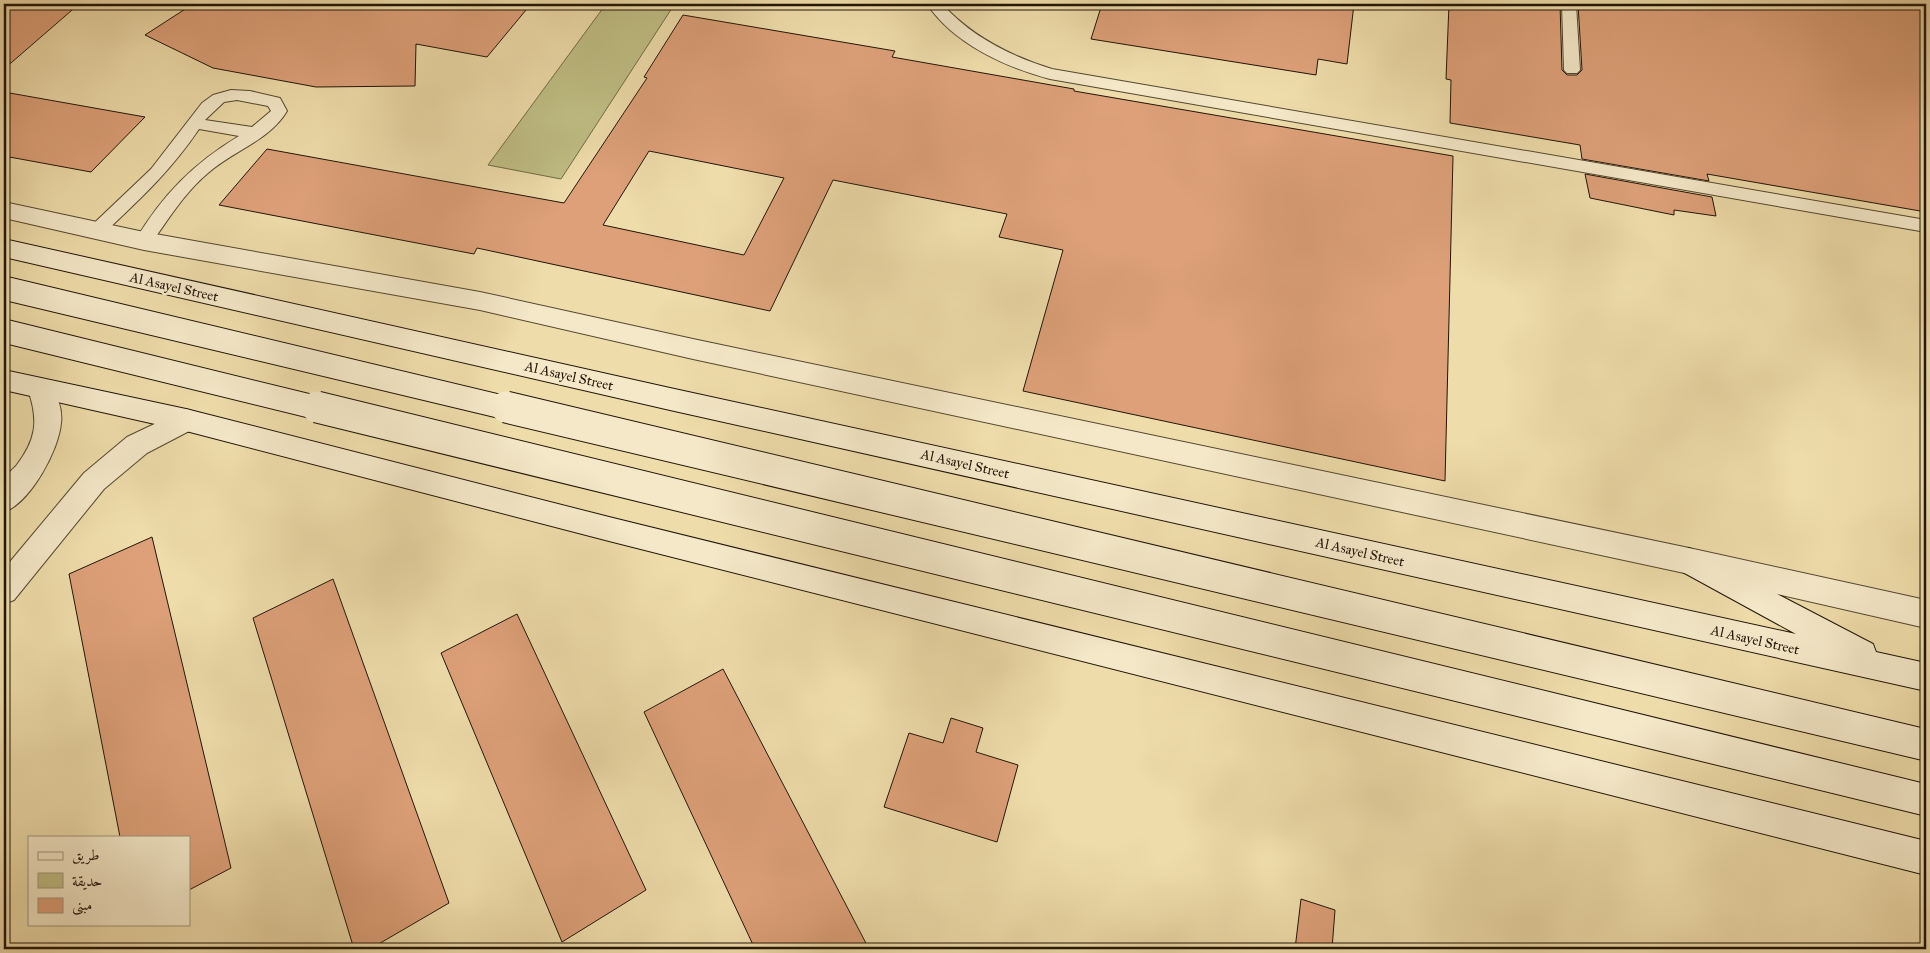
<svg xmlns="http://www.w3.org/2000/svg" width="1930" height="953" viewBox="0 0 1930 953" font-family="'IM FELL Great Primer',Amiri,serif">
<rect width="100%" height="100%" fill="#eedcaa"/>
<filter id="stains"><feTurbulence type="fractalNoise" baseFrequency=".004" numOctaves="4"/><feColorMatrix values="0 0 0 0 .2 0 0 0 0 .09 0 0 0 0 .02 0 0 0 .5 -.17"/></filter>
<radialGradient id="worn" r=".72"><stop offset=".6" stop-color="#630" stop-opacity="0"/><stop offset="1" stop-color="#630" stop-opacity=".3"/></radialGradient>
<path fill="#bfbe84" stroke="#706a46" d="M606,4l68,1 -113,174 -73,-14z"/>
<path fill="#dda079" stroke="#211508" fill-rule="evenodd" d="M4,4h75l-75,65z
M193,4h157l15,3 2,-3h164l-44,53 -71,-13 -1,42 -99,1 -103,-19 -68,-33z
M1102,4h252l-7,60 -29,-5 -2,16 -225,-36z
M1449,4h111l2,66 5,5h10l5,-5 -4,-66h348v208l-219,-38 2,7 -127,-22 -2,-14 -130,-22 1,-43 -5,-1z
M683,15l212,36 -3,6 182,32v2l379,65 -8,325 -422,-90 40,-141 -64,-13 8,-23 -174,-34 -63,131 -293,-63 -3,6 -255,-49 48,-56 297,54 83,-125 -3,-1zM649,151l135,27 -40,77 -141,-30z
M4,92l141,25 -54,55 -87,-16z
M1585,174l127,23 4,19 -42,-6v5l-84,-17z
M152,537l79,331 -42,22v-53h-69l-51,-263z
M333,579l116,324 -79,46h-16l-101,-331z
M517,614l129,276 -84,52 -121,-289z
M723,669l146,280h-114l-111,-237z
M951,718l32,10 -7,24 42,13 -21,77 -113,-35 25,-74 34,10z
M1301,899l34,11 -3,39h-37z"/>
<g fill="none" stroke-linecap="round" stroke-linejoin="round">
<g stroke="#544730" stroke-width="2">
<path id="lane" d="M927,4h15c30,33 68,52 110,65l874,151v12l-876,-153c-45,-12 -96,-35 -123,-75z
M1562,4h14l4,66 -3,3h-10l-3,-3z
M231,90l19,1 30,7 7,13c-17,29 -54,40 -79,62 -24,20 -40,47 -58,72l-6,2 -6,-2 -3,-4c27,-46 59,-78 104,-105l-40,-7c-29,43 -60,71 -97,106l-6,2 -6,-2 -3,-4 3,-4 61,-58 51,-66 11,-8zM237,100l31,6 3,5 -19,16 -47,-7 19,-18z"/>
</g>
<g stroke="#544730" stroke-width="2">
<path id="street" d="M4,202l140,30 336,60 213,47 996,209 237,52v28l-237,-54 -996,-215 -213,-49 -336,-60 -140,-32z
M41,380l9,3c7,12 13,26 11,40 -2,27 -31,80 -57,89 -1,-8 -3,-23 0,-31 1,-5 8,-11 12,-15 20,-26 23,-45 12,-76l4,-7z
M186,409l9,3 4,8 -4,8 -48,25 -43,36 -90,111 -10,4v-35l80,-96 43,-36z"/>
</g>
<g stroke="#211508" stroke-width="2">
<path id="secondary" d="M4,239l666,149 1126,246 -117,-64 -4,-9 4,-9 10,-4 184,96 3,8 50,11v28l-1256,-281 -666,-153z
M4,370l182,39 423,108 1317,324v34l-1317,-334 -423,-110 -182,-41z"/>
</g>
<use href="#lane" fill="#f4e8c8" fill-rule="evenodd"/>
<use href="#street" fill="#f4e8c8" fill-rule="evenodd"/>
<use href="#secondary" fill="#f4e8c8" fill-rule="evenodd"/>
<g stroke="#211508" stroke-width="25" stroke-linecap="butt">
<path id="secondary-bridge-far1" d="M4,288l507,121
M4,331l318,78"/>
</g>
<g stroke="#211508" stroke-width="33" stroke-linecap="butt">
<path id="secondary-bridge" d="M317,407l1609,393
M506,407l1420,338"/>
</g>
<use href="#secondary-bridge-far1" stroke="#f4e8c8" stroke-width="23"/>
<use href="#secondary-bridge" stroke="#f4e8c8" stroke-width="31"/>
</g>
<g text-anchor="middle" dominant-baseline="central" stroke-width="5" stroke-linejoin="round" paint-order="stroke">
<g font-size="14" fill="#211508" stroke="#f4e8c8">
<text transform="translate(174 287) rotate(13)">Al Asayel Street</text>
<text transform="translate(569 376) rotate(13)">Al Asayel Street</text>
<text transform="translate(965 464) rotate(13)">Al Asayel Street</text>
<text transform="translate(1360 552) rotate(13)">Al Asayel Street</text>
<text transform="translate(1755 640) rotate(13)">Al Asayel Street</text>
</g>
</g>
<rect width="1930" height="953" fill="none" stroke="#eedcaa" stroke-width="20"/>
<rect x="5" y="5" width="1920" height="943" fill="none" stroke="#211508" stroke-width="2.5"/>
<rect x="10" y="10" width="1910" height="933" fill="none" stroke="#211508"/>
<rect x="28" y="836" width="162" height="90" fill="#f4e8c8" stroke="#a0947b"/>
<rect x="38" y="852" width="25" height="8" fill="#f4e8c8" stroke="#a0947b"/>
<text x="72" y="860" font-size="15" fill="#211508">طريق</text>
<rect x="38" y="873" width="25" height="15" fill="#bfbe84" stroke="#a0947b"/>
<text x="72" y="886" font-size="15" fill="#211508">حديقة</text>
<rect x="38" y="898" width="25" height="15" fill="#dda079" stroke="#a0947b"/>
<text x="72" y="910" font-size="15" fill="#211508">مبنى</text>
<rect width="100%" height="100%" filter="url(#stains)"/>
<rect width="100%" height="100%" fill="url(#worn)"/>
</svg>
